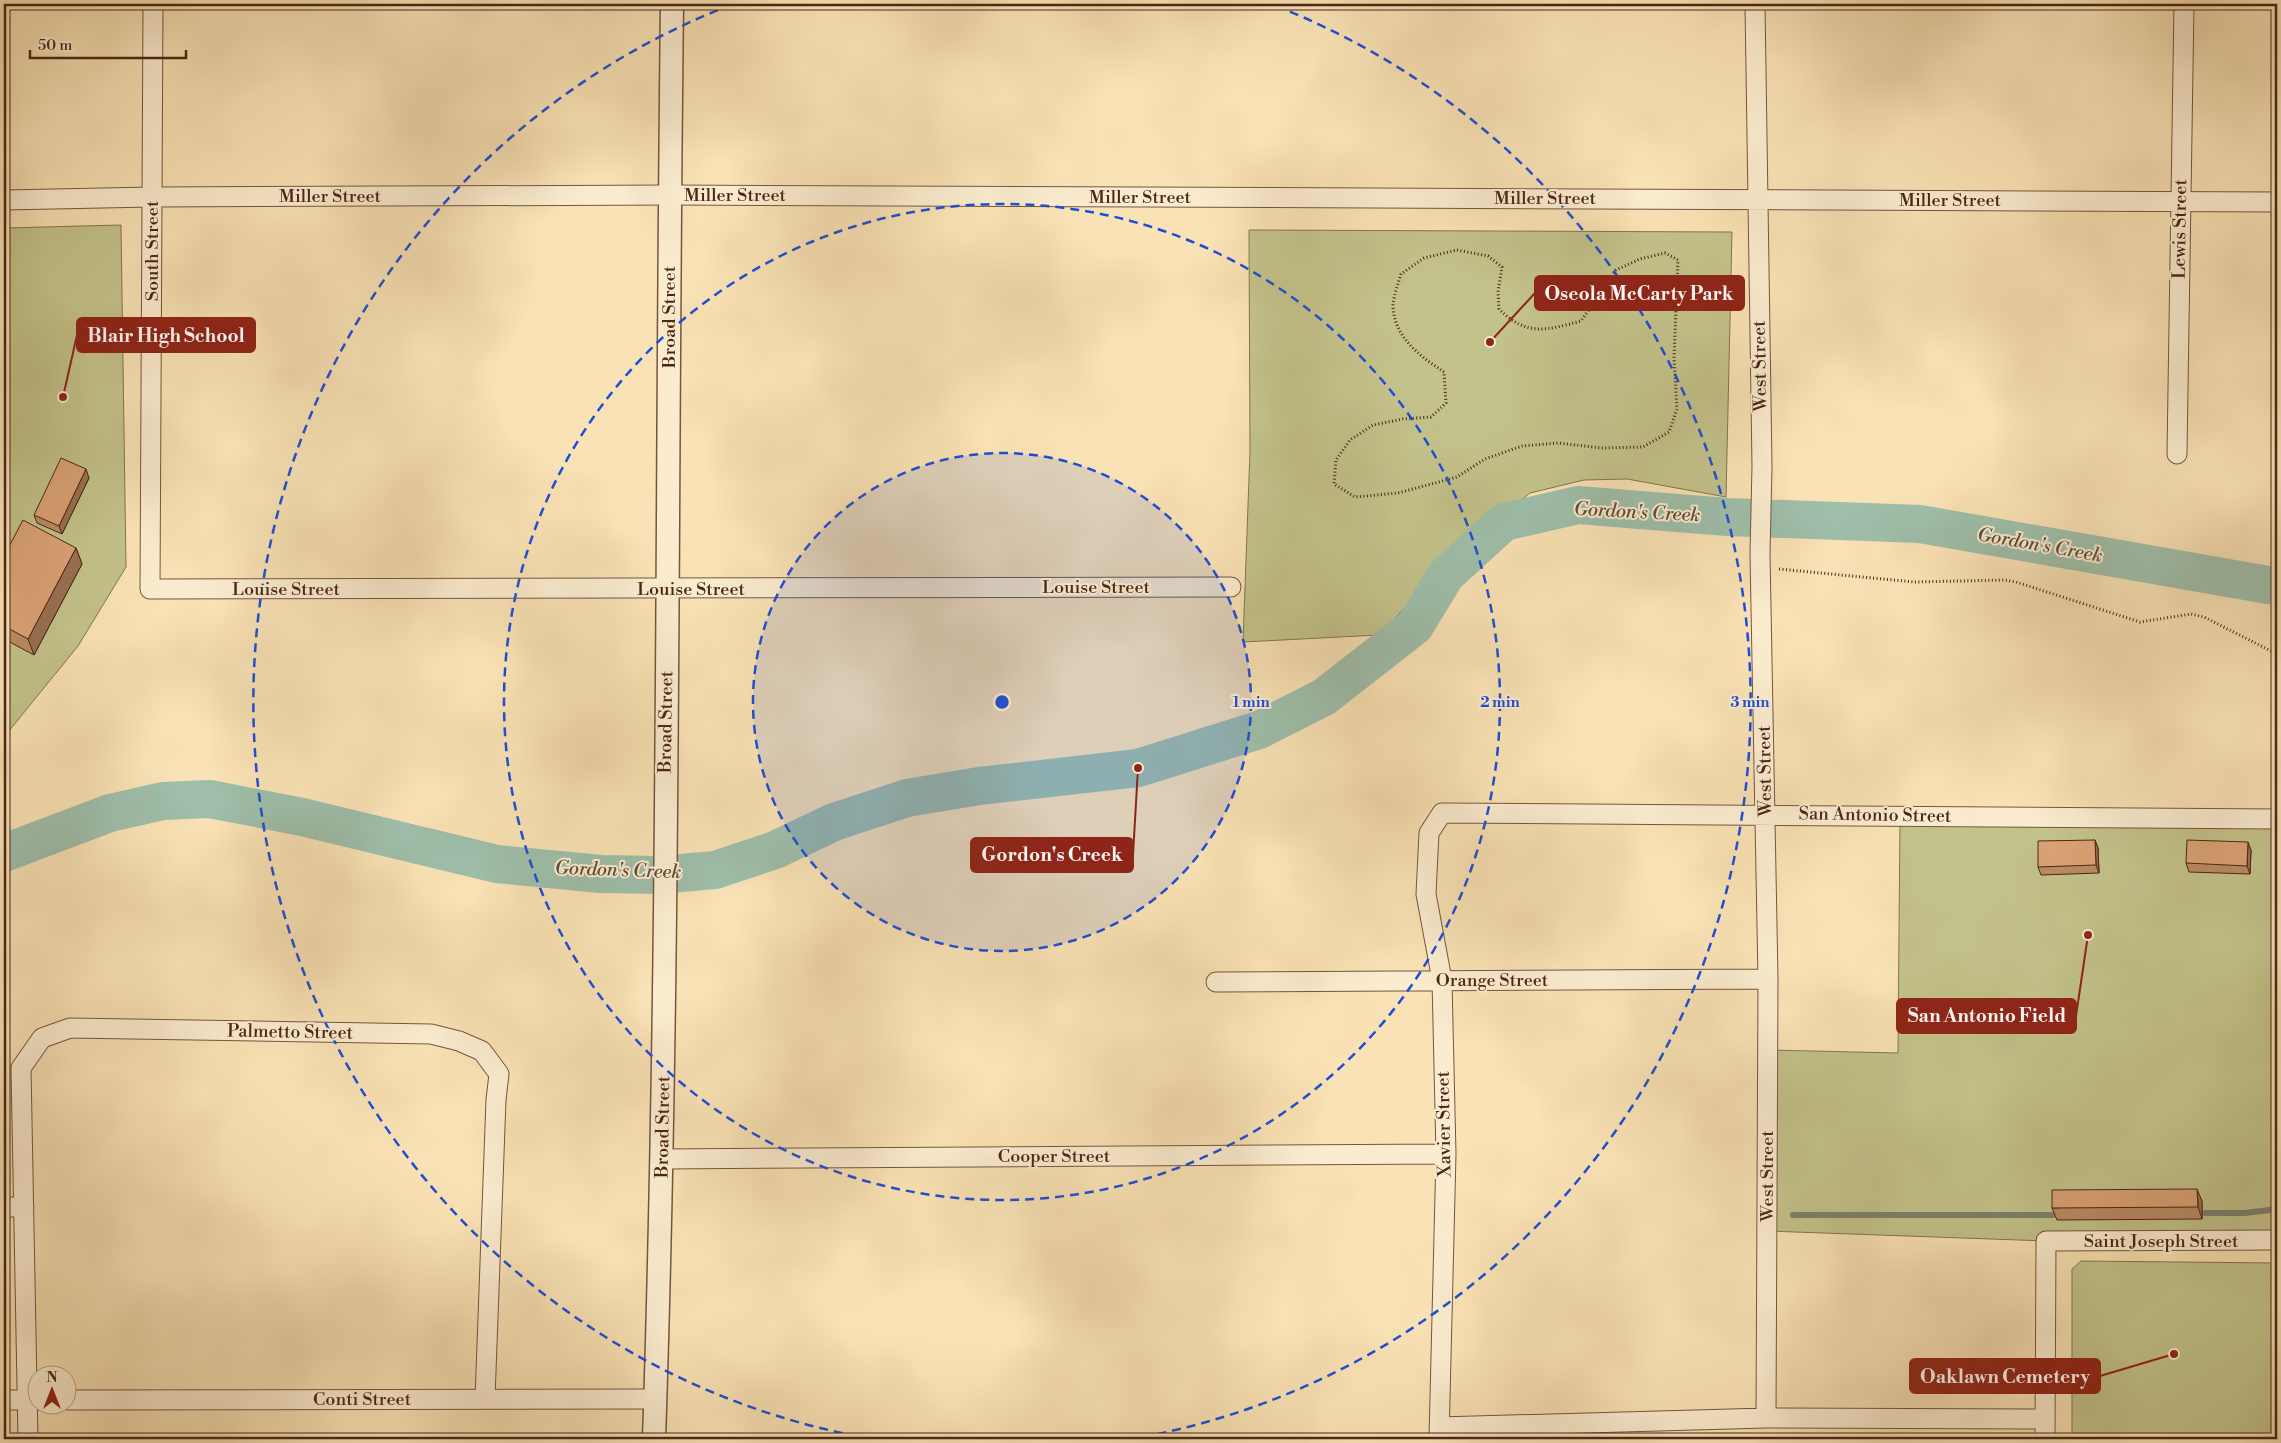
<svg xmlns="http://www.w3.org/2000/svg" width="2281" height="1443" viewBox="0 0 2281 1443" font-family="'Libre Bodoni',serif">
<rect width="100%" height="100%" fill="#f9e2b5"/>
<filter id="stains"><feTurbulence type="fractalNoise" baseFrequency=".004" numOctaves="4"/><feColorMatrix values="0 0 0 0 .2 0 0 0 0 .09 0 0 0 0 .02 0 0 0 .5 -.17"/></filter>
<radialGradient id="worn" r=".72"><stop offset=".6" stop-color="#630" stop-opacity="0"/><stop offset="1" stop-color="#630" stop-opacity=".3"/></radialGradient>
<path fill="#c3c28a" stroke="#867451" d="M121,225l5,342 -48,79 -74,91v-509z
M1249,230l483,2 -6,265 -99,-18 -43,1 -54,13 -21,17 -24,13 -29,20 -26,31 -13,21 -38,40 -136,7 7,-191z
M1900,816l377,3v421l-231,1 -279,-10 1,-181 130,3z
M2081,1261l196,2v176h-205v-170z"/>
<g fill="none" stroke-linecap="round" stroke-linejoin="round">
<path stroke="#7c8170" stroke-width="6" d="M2205,1213h40l32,-4
M1793,1215h260"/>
<path stroke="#9ebeaa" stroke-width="38" d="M4,853l106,-40 53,-12 47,-2 92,18 195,47 104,10 57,1 57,-5 60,-20 59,-28 73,-24 72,-12 159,-18 121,-38 65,-33 91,-71 31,-51 58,-53 74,-17 149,12 193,7 348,61h9"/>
<g stroke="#76553f" stroke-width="21">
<path id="minor" d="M153,4l-3,585 1081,-2
M1755,4l7,462 -2,88 8,425 -2,439
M4,200l148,-3 518,-2 1607,7
M2177,454l7,-450
M1216,982l552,-3
M662,1159l784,-5
M4,1207h20
M4,1400h34
M68,1400l588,-1
M1439,1427l327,-9 279,1
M28,1439l-7,-371 21,-30 28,-10 361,6 28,7 23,10 17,23 -3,26 -11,299
M1439,1439l7,-285 -4,-174 -16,-86 3,-61 13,-20 835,6
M2045,1439l1,-198 231,-1"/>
</g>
<g stroke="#76553f" stroke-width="25">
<path id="tertiary" d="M654,1439c16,-478 12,-957 18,-1435"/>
</g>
<path stroke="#4a2618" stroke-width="3" stroke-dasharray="1 2.5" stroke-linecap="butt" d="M1457,250l31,6 14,11 -4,25 1,17c28,28 48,21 82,12l35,-51 24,-11 25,-6 13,7 -4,98 3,51 -8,23 -26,15 -41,1 -44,-5 -36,3 -37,13 -28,18 -59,16 -43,4 -21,-13 2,-24 14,-20 23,-15 30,-6 28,-2 15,-14 -2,-31c-24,-16 -51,-35 -51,-68 1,-9 5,-20 8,-30l23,-16z
M1779,569l135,13 91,-2 11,2 124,40 51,-8 13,3 73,37"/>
<use href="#minor" stroke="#fbeccf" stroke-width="19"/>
<use href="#tertiary" stroke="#fbeccf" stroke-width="22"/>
</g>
<path fill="#bb8b64" stroke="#4a2618" d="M89,478l-27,56 -25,-11 -3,-8z
M76,548l6,16 -48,91 -30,-16v-83z
M2095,840l3,8 1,25 -58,2 -3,-8z
M2251,850l-1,24 -61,-2 -3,-9z
M2202,1201v18l-145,1 -5,-12z"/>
<path fill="#987151" stroke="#4a2618" d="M86,469l3,9 -27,56 -3,-8z
M76,548l6,16 -48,91 -6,-16z
M2095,840l3,8 1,25 -3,-8z
M2248,842l3,8 -1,24 -3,-8z
M2197,1189l5,12v18l-4,-12z"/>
<path fill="#d9a274" stroke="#4a2618" d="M61,458l25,11 -27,57 -25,-11z
M23,520l53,28 -48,91 -24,-13v-70z
M2095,840l1,25 -58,2v-26z
M2187,840l61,2 -1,24 -61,-3z
M2197,1189l1,18 -146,1v-18z"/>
<circle cx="1002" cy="702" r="249" fill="#1d4ed8" fill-opacity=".12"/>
<g fill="none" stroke="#1d4ed8" stroke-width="2.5" stroke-dasharray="9 6">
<circle cx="1002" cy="702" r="249"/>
<circle cx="1002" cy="702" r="498"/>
<path d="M872 1439A748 748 0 0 1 728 6M1276 6A748 748 0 0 1 1132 1439"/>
</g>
<g text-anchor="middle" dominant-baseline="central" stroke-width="4" stroke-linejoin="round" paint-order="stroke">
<g font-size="18" fill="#4a2618" stroke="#fbeccf">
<text x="735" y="195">Miller Street</text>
<text x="330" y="196">Miller Street</text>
<text x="1140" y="197">Miller Street</text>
<text x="1545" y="198">Miller Street</text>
<text x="1950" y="200">Miller Street</text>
<text transform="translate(2180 229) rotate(-89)">Lewis Street</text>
<text transform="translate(152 251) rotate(-90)">South Street</text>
<text transform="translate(669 317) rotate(-90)">Broad Street</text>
<text transform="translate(1760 366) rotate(-91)">West Street</text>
<text x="1096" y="587">Louise Street</text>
<text x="286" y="589">Louise Street</text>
<text x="691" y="589">Louise Street</text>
<text transform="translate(666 722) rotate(-89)">Broad Street</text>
<text transform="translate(1765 771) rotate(-91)">West Street</text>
<text transform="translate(1875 815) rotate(1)">San Antonio Street</text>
<text x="1492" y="980">Orange Street</text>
<text transform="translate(290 1032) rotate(1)">Palmetto Street</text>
<text transform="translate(1444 1124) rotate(-91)">Xavier Street</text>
<text transform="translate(663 1127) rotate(-89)">Broad Street</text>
<text x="1054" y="1156">Cooper Street</text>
<text transform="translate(1767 1176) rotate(-90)">West Street</text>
<text x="2161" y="1241">Saint Joseph Street</text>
<text x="362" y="1399">Conti Street</text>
</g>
<g font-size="19" font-style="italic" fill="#5f4c3c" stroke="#fbeccf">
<text transform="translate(1637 512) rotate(3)">Gordon's Creek</text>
<text transform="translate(2040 545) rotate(10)">Gordon's Creek</text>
<text transform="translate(618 870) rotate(2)">Gordon's Creek</text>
</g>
</g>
<circle cx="1002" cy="702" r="8" fill="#1d4ed8" stroke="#fbeccf" stroke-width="2.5"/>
<g font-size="15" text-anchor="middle" font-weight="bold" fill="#1d4ed8" stroke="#fbeccf" stroke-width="4" stroke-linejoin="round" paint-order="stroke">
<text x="1251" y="707">1 min</text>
<text x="1500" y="707">2 min</text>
<text x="1750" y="707">3 min</text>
</g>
<path fill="none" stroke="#8f2418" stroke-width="2" d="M1490 342L1535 293M63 397L77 335M1138 768L1133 855M2088 935L2076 1016M2174 1354L2100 1376"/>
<g fill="#8f2418" stroke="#fbeccf" stroke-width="2">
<circle cx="1490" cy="342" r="5"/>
<circle cx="63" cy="397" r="5"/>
<circle cx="1138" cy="768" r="5"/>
<circle cx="2088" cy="935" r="5"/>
<circle cx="2174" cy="1354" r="5"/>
</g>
<g fill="#8f2418" stroke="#8f2418" stroke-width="2">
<rect x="1535" y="276" width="209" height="34" rx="5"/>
<rect x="77" y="318" width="178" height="34" rx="5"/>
<rect x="971" y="838" width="162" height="34" rx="5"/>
<rect x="1897" y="999" width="179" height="34" rx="5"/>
<rect x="1910" y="1359" width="190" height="34" rx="5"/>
</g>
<g font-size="19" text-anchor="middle" font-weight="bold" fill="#fff">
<text x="1639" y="300">Oseola McCarty Park</text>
<text x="166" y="342">Blair High School</text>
<text x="1052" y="861">Gordon's Creek</text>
<text x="1987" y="1022">San Antonio Field</text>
<text x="2005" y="1383">Oaklawn Cemetery</text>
</g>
<rect width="2281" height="1443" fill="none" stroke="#f9e2b5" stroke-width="20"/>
<rect x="5" y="5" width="2271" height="1433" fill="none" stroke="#4a2618" stroke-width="2.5"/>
<rect x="10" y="10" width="2261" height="1423" fill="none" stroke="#4a2618"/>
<g transform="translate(52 1390)"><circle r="24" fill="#fbeccf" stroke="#b49d86"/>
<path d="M0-4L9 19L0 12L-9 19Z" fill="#8f2418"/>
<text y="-8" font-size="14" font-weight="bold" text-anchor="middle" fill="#4a2618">N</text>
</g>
<path d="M30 50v8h156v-8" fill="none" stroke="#4a2618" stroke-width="2.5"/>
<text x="38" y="50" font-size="15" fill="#4a2618" stroke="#fbeccf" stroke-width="4" paint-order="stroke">50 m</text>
<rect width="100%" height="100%" filter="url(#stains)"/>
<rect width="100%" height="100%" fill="url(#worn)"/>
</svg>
